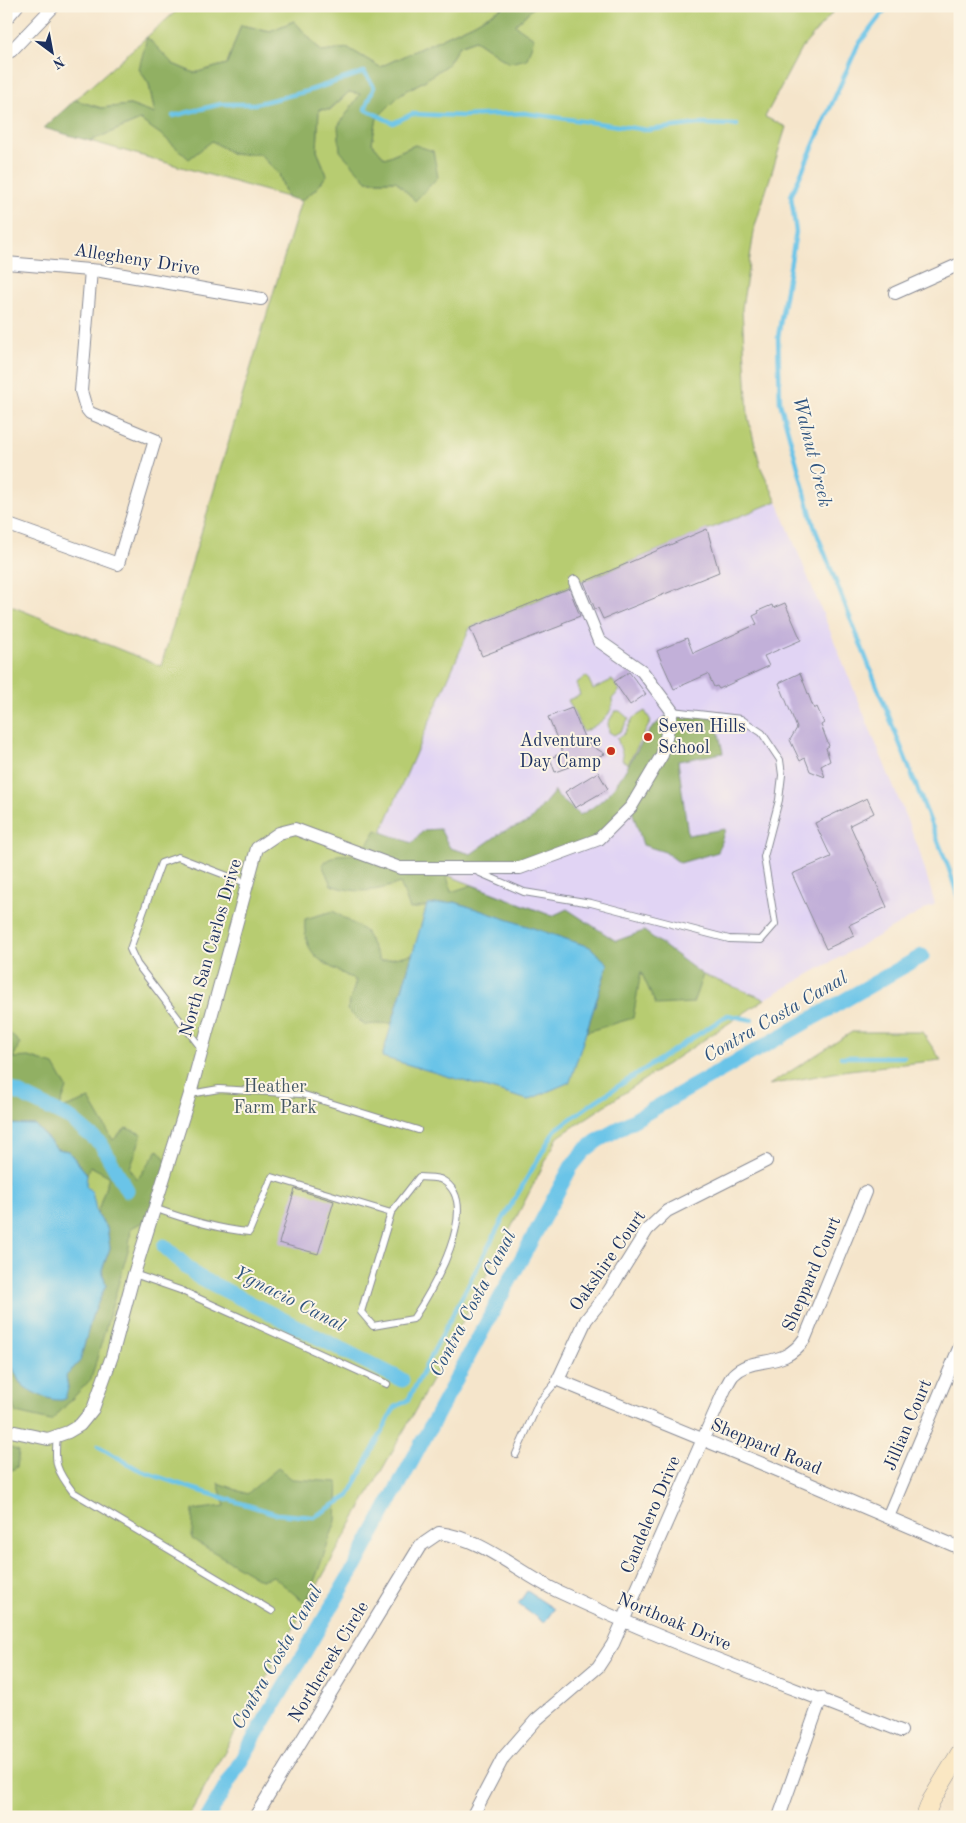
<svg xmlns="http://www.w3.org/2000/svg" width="966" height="1823" viewBox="0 0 966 1823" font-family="'Old Standard TT',serif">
<rect width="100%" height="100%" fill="#fcf5e5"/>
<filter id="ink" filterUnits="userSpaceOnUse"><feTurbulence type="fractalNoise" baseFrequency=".02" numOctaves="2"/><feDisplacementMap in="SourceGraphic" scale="10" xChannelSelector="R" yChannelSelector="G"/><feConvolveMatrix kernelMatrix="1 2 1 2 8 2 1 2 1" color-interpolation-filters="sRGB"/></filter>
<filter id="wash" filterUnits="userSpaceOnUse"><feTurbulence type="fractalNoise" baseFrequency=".0096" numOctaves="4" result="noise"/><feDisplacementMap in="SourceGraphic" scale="20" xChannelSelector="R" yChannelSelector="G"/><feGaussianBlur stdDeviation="1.12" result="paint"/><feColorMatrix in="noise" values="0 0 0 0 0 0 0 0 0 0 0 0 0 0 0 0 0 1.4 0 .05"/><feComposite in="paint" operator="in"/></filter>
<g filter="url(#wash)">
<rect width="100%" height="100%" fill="#f5e5cb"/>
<path fill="#e1d4f4" d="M777,501l141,346 17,57 -170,95 -390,-152 95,-219z"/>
<path fill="#b7cc71" stroke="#697e68" d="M182,6h151l26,6 2,-6h144l-32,18 -93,43 -32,-19 -26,4 -28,-31 -24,10 -29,-6 -14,39 -33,9 -21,-9 -34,5 10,15 6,30 -25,-9 -29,3 -26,-8z
M535,6h303l-37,43 -36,68 21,10 -31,99 -13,82 6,109 13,51 16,33 -307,127 -95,219 390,152 -207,138 -127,245 -243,435h-173l-9,-4v-1209l155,62 140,-465 15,-12 11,-14 -10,-24 2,-42 11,1 19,-18 12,2 -11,14 17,73h29l19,-36 -30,13 -13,-15 4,-24 26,-26 22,-12 24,-17 11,-18 16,-6 34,23 6,-38z
M140,120l23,15 49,6 21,13h27l19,20 8,23 -197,-56z
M587,676l6,13 19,-9 8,10 -8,9c3,17 -17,27 -29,33l-15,-32 12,-5 -4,-12z
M615,711h5l9,8 -8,12 -7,4 -5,-3 -1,-9z
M645,711l6,10 -23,43 -6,-4 1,-4 -6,-18 7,-4 9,-16z
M852,1032h70l19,28 -92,10 -80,15z"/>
<path fill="#91b063" stroke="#567060" d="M505,6h30l-20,19 19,13 -7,21 -18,4 -34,-23 -16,6 -11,18 -24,17 -22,12 -25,25 -5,25 13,15 30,-13 18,6 5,26 -23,24 -19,-20h-29l-27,-30 -2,-25 22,-32 -11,-2 -20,18 -10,-1 -2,42 10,24 -11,14 -15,12 -14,-4 -8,-23 -19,-20h-27l-21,-13 -23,18 -26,-23 -23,-16 -50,21 -46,-13 31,-28 26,8 29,-3 25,9 -6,-30 -10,-15 8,-32 26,27 21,9 33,-9 14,-39 29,6 24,-10 28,31 26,-4 32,19 93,-43z
M672,711l43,4 8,38 -45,8 10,74 37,-6 -7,23 -38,11 -15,-11 -22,-7 -12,-38 -32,32 -79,29h-75l6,24 21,-7 80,31 15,-7 49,32 28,-10 59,44 -10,28 -37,2 -15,-33 -8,46 -47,14 22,-68 -153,-62 -45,7 -10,-26c-25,9 -44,11 -69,2l-9,-21 15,-9 24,-1 15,-24 36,13 12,-13 16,-1 10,19 21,6 31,-22 27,-10 26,-31 3,6 22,18c39,-20 46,-51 69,-83 5,-8 16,-14 23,-21z
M333,911l32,20 15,30 33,-7 -21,69 -27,2 -18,-15 9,-29c-30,-18 -54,-22 -51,-62z
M6,1030l14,13 -7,15 16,-1 25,8 13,23 -8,22 30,-11 24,41 13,-12 16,6 -12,34 7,12 21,-30 10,12 -17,56 -20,10 -2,19 -38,132 -40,42 -35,-8 -10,-27v-34l14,31 10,6 38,-1 -2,-12 14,-15 12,-45 14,-31 -4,-15 8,-22 -3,-20 -10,-14 12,-38 -19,-10 -3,8 -19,-23 -11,-2 -22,-24 -29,-1z
M6,1446l13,5 -2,16 -11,6z
M278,1468l14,11 46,3 -2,39 -30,83 -33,-28 -12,4 -69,-41 1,-29 32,-4 -7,-23 29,11z"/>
<path fill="#6ac4e8" stroke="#427aa3" d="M455,902l135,45 18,17 -38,118 -42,18 -146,-43 45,-152z
M6,1124l29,1 22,24 11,2 19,23 -1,12 6,6 5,22 10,14 3,20 -8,22 4,15 -14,31 -12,45 -14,15 2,12 -3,11c-10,5 -40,-8 -46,-18 -5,-9 -8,-20 -13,-29z
M527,1591l27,18 -10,14 -26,-19z"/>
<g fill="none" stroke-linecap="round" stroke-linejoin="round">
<path stroke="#6ac4e8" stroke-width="4.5" d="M888,6l-30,39 -67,151 5,36 -18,105 2,65 34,124 135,343 11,35
M173,116l48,-12h34l53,-13 56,-19 10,15 -9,22 28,14 19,-9 51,2 61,-3 124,17 51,-6 38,1
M841,1057h63
M98,1446l43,25 50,17 86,26 37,3 35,-21 45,-88 14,-8 91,-174 56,-96 39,-28 134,-87 24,5"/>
<path stroke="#6ac4e8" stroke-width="15" d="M6,1087l65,32 30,25 26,46
M164,1246l33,30 205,104
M208,1817l146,-249 217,-401 13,-16 13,-10 325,-185"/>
</g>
<g id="blocks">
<path fill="#c2b0d9" d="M707,529l12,43 -116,47 -5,-11 -3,1 -11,-27z
M569,588l11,28 -18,7 1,2 -81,31 -12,-28z
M785,603l16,37 -37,16 5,10 -50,23 -2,-3 -3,1 -6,-13 -34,15 -17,-38 30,-13 6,15 64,-29 -4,-8 6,-3 -1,-2 14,-6 1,3z
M629,672l17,22 -16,11 -16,-23z
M800,673l14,36 3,-2 7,16 -3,2 8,21 -3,2 4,13 -9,5 4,11 -15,-6 -5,-13 -5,3 -10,-21 7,-12 -18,-45z
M572,708l14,34 19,12 -50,18 -5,-14 13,-5 -15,-36z
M598,772l10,17 -33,19 -10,-16z
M867,798l7,15 -24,12 37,82 -38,18 5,11 -28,13 -34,-75 39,-17 -16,-34z
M295,1189l39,12 -16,53 -39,-11z"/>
</g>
</g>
<g filter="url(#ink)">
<use href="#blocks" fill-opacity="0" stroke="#888a94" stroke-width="1"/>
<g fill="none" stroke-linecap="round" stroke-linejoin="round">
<g stroke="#888a94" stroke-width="8">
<path id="service" d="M478,872l46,20 67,11 138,36 32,1 14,-16 -11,-67 15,-57 3,-25 -2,-15 -18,-27 -21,-14 -69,-8
M201,1048l-64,-84 -7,-15 31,-86 17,-6 68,26
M190,1094l29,-5 82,5 117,36
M154,1208c30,11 62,21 95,24l23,-55 119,36 -30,99 12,14 40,-7c18,-26 71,-116 29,-139 -5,-3 -16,-2 -23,-3l-28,36
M134,1274l46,16 207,94
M57,1436c-3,28 -1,34 16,56l199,119
M516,1454l23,-52 19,-22"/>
</g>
<g stroke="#888a94" stroke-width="14">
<path id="minor" d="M6,19l11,-13
M6,53l5,-2 43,-45
M6,263l95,8 160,28
M895,293l65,-29
M6,524l112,40 37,-124 -65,-27 -4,-5 -5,-17 10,-121
M766,1161l-99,50 -20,19 -38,61 -23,29 -28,60 212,87 190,81
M6,1430l42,9 20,-7 12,-7 13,-16 19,-53 22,-82 56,-180 67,-246 22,-15 16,-4 105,39h120l79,-29 32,-32 31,-52 10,-44 -30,-40 -43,-30 -24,-59
M888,1517l72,-171
M255,1817l165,-271 19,-13c43,5 80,40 118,58 113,53 229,94 344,140
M472,1817l31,-59 33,-38 62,-53 15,-23 112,-255c2,-4 5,-10 8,-14 20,-21 50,-4 72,-37l60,-146
M779,1817l42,-119"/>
</g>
<g stroke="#888a94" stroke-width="19">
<path id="secondary" d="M925,1817l6,-16 29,-48"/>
</g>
<use href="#service" stroke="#fff" stroke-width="6"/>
<use href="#minor" stroke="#fff" stroke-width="12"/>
<use href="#secondary" stroke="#fae7c3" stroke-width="18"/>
</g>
</g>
<g fill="#c8321e" stroke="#fcf5e5" stroke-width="2">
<circle cx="648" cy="737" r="5"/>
<circle cx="611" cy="751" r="5"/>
</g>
<g text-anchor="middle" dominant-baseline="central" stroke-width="4" stroke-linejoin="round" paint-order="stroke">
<g font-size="18" fill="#1b2f5e" stroke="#fcf5e5">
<text transform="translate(137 260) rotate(9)">Allegheny Drive</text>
<text transform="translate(211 948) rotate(-74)">North San Carlos Drive</text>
<text transform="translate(608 1261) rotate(-55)">Oakshire Court</text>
<text transform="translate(812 1274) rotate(-67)">Sheppard Court</text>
<text transform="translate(908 1425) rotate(-67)">Jillian Court</text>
<text transform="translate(766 1447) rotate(23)">Sheppard Road</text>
<text transform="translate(651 1515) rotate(-67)">Candelero Drive</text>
<text transform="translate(674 1622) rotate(23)">Northoak Drive</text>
<text transform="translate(329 1662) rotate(-59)">Northcreek Circle</text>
</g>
<g font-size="18" fill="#1b2f5e" stroke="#fcf5e5" text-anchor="start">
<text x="658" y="727">Seven Hills<tspan x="658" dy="21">School</tspan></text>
<text x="601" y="741" text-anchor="end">Adventure<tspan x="601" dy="21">Day Camp</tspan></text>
</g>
<g font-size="18" fill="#425663" stroke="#fcf5e5">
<text x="275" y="1087">Heather<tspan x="275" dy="21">Farm Park</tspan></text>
</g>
<g font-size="19" font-style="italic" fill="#2f5480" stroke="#fcf5e5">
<text transform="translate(811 452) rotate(76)">Walnut Creek</text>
<text transform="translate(776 1018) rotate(-30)">Contra Costa Canal</text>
<text transform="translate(289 1300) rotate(27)">Ygnacio Canal</text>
<text transform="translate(474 1304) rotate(-62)">Contra Costa Canal</text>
<text transform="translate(278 1658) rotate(-60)">Contra Costa Canal</text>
</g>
</g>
<rect width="966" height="1823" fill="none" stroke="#fcf5e5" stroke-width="25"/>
<g transform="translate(52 52) rotate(148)" stroke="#fcf5e5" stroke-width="4" paint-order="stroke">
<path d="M0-4L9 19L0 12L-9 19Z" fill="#1b2f5e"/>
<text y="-8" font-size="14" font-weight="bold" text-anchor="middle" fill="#1b2f5e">N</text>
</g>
</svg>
